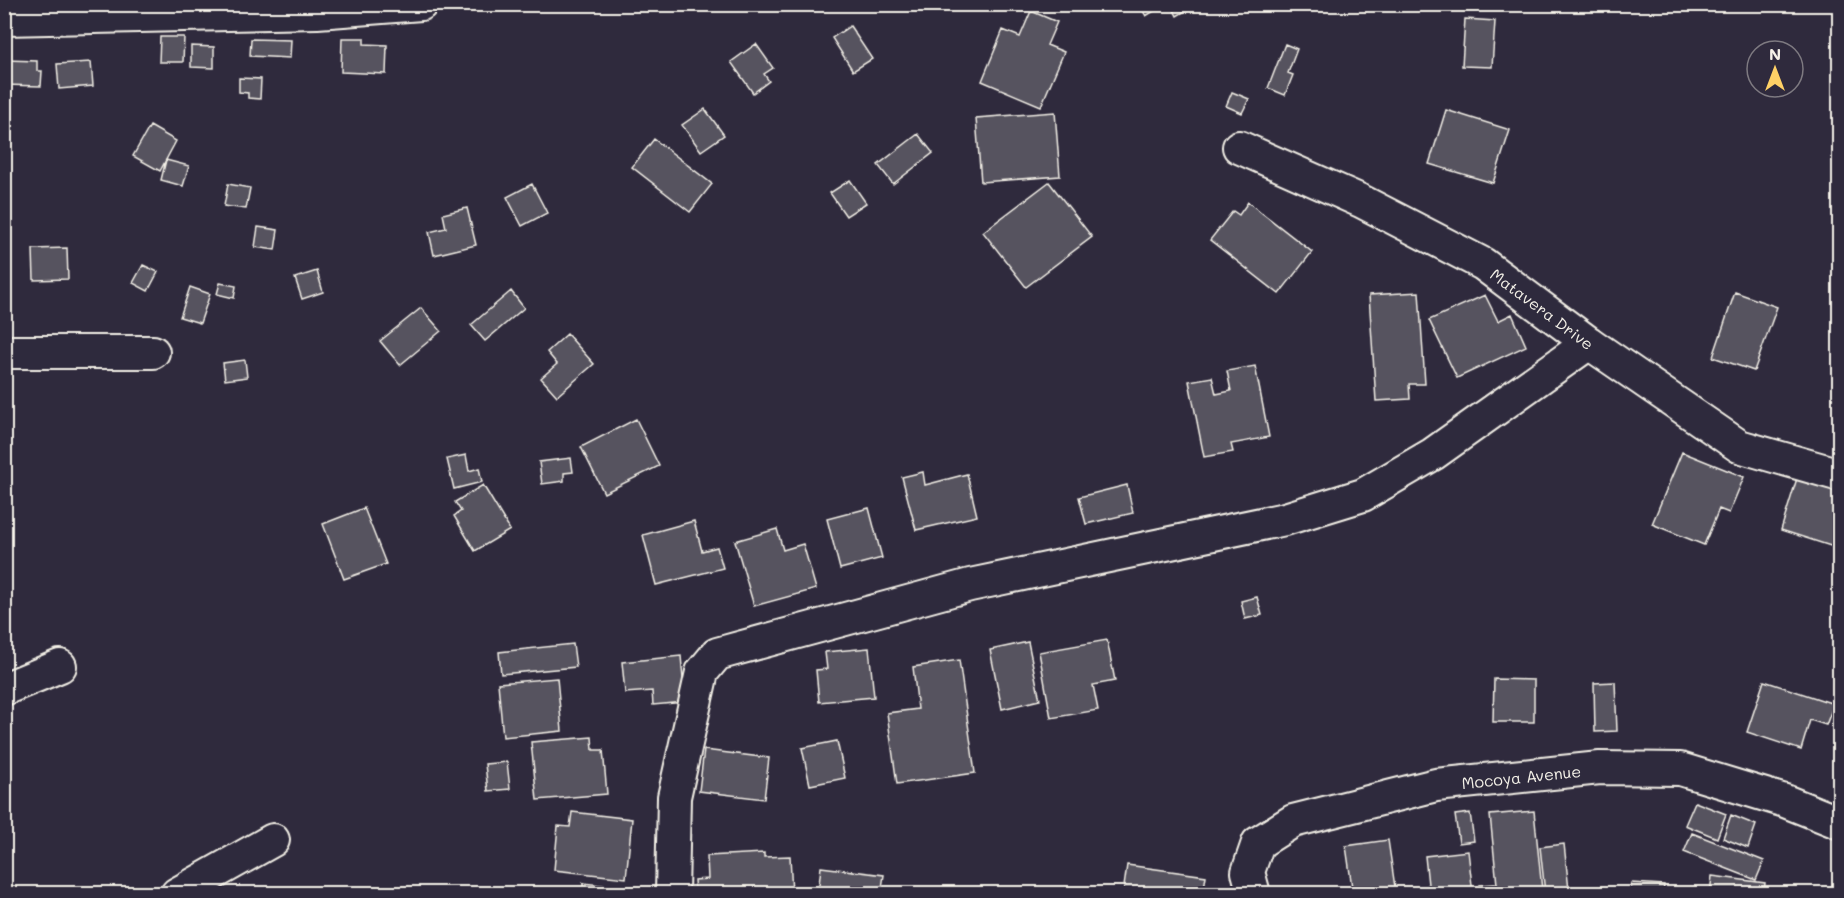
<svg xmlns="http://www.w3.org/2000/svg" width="1844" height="898" viewBox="0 0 1844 898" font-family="Mali,sans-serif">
<rect width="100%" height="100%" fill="#2f2a3d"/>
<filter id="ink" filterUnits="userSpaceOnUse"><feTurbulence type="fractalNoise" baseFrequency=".0167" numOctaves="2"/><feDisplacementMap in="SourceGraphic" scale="12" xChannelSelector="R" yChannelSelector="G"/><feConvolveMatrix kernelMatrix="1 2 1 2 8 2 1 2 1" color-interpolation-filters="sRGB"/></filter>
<g filter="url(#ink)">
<path fill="#56525f" stroke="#f4f1e8" stroke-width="1.5" d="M1139,4h27l-20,12z
M1171,4h26l-20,12z
M1031,11l26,11 -10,23 17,7 -23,54 -59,-25 21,-51 17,7z
M1465,19l30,2 -3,46 -30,-1z
M850,26l22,33 -19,12 -21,-33z
M160,37h24l-1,25h-24z
M342,38h22v6l23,1 -1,29 -45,-2z
M251,39l40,1 -1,18 -40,-2z
M756,44l17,24 -9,6 5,7 -16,12 -22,-31z
M1285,44l12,5 -9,24 5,2 -8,20 -17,-7z
M191,46l23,1v21l-23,-1z
M5,60l32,1v10h5l-1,15 -37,-1z
M91,62l2,24 -34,3 -2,-25z
M239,78l22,1 -1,20 -12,-1v-5l-9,-1z
M1232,92l17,7 -7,14 -16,-7z
M705,109l19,26 -23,16 -19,-26z
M1446,110l64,20 -17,53 -64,-19z
M1055,112l5,64 -79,6 -5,-64z
M150,126l26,15 -16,30 -27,-15z
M918,134l15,19 -40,31 -15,-19z
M654,139l58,45 -22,28 -58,-45z
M166,160l23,6 -6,20 -22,-6z
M850,180l16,23 -20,13 -16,-23z
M1049,182l43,55 -66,50 -43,-55z
M228,184l22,4 -4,21 -22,-3z
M532,184l15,29 -25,13 -15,-29z
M1248,202l64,50 -33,42 -69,-54 23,-29 6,4z
M467,208l9,37 -42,10 -5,-23 17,-4 -3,-14z
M258,227l20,3 -3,20 -20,-3z
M67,248l1,31 -34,1 -1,-31z
M143,265l15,7 -10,19 -15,-8z
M317,271l6,21 -21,7 -7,-21z
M220,283l16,3 -2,12 -17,-4z
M190,287l20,7 -10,29 -20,-6z
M511,291l13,17 -39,33 -14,-16z
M1419,292l6,92h-16l1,15 -34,2 -7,-106z
M1735,292l42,15 -23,64 -41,-14z
M1485,295l13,26 14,-7 14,32 -69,32 -28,-58z
M421,308l20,23 -41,34 -20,-24z
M567,334l27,30 -37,32 -16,-18 16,-14 -10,-12z
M245,360l2,17 -22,3 -2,-17z
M1255,366l14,71 -38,7 2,8 -29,5 -15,-76 23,-4 4,17 15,-3 -4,-20z
M636,419l23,47 -55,27 -23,-46z
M1682,452l62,25 -15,36 -10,-4 -15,36 -52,-21z
M466,455l3,16 10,-3 3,14 -28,7 -7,-30z
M571,458l2,14 -9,1v8l-22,3 -3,-22z
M923,472l2,13 42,-11 10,42 -61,14 -14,-53z
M1798,475l42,13v61l-59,-19z
M483,485l27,45 -35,21 -21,-35 7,-5 -6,-9z
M1127,485l6,28 -47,11 -7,-27z
M364,508l22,56 -42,15 -21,-55z
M869,508l13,50 -42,11 -13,-50z
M694,521l8,30 15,-4 6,21 -67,17 -13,-50z
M777,529l6,21 20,-6 13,45 -62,17 -19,-65z
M1257,597l5,18 -17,4 -4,-18z
M1107,640l8,41 -22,4 5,25 -47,8 -12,-66z
M1028,642l12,58 -38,9 -12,-59z
M573,644l3,23 -75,7 -2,-22z
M869,648l5,49 -55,5 -3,-32 11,-1 -2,-17z
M681,656l4,46 -32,3 -1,-14 -27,2 -3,-31z
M959,660l16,113 -78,11 -10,-71 31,-4 -5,-42z
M557,678l5,53 -59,6 -5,-54z
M1494,679l40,1v42h-41z
M1764,681l70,23 -8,21 -16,-5 -9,30 -54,-18z
M1615,682l2,49 -22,1 -1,-49z
M592,737l1,13h10l4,44 -70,6 -6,-58z
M837,741l8,37 -35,7 -8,-37z
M704,750l65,8 -5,41 -65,-8z
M507,762l3,27 -22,2 -3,-27z
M1695,802l31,12 -9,24 -32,-13z
M1534,811l8,79 -44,4 -8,-79z
M572,812l60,7 -6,59 -72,-8 4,-44 12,1z
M1470,813l4,28 -15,2 -4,-28z
M1731,815l25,10 -8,23 -25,-10z
M1692,833l72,28 -8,19 -72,-28z
M1388,840l8,54h-43l-7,-48z
M1564,844l5,46 -24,3 -5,-46z
M1468,851l5,43h-44l-4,-38z
M764,853v4l26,-1 2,38h-97l-1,-14 14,-1 -1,-23z
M1127,865l79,11 -3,18h-80z
M821,867l63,8 -3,19h-63z
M1712,876l53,7 -1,11h-54z
M583,883l43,5v6h-43z
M1631,883l33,2 -1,9h-32z
M1495,884l1,10h-16v-9z
M914,890l21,4h-22z"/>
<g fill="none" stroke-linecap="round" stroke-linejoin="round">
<g stroke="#f4f1e8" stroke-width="36">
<g id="street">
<path d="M4,19l313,-7 104,-8"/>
<path id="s1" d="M1239,147l122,54 122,63 106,79 150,103 101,29"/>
<path d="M4,352h149"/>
<path d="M4,689l56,-23"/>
<path d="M177,894l96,-54"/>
<path d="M672,894l2,-97 28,-125 15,-18 253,-69 315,-66 78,-24 70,-41 156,-111"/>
<path id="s2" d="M1254,894l-6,-22 10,-29 35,-22 143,-36 164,-17 80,1 105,32 55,22"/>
</g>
</g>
<use href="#street" stroke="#2f2a3d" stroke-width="32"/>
</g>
</g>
<g text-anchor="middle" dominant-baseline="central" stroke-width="4.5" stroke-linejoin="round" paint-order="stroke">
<g font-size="16" fill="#f4f1e8" stroke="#2f2a3d">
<text stroke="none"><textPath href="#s1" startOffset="345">Matavera Drive</textPath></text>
<text stroke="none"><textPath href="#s2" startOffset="328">Mocoya Avenue</textPath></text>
</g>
</g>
<rect width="1844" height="898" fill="none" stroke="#2f2a3d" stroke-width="24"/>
<rect x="12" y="12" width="1820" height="874" fill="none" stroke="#f4f1e8" stroke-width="2" filter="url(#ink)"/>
<g transform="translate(1775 69)"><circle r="28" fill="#2f2a3d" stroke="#7e7a81" stroke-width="1.5"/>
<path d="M0-4.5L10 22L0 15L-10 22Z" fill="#ffd166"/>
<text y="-9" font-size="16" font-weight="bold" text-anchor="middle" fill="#f4f1e8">N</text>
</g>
</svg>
